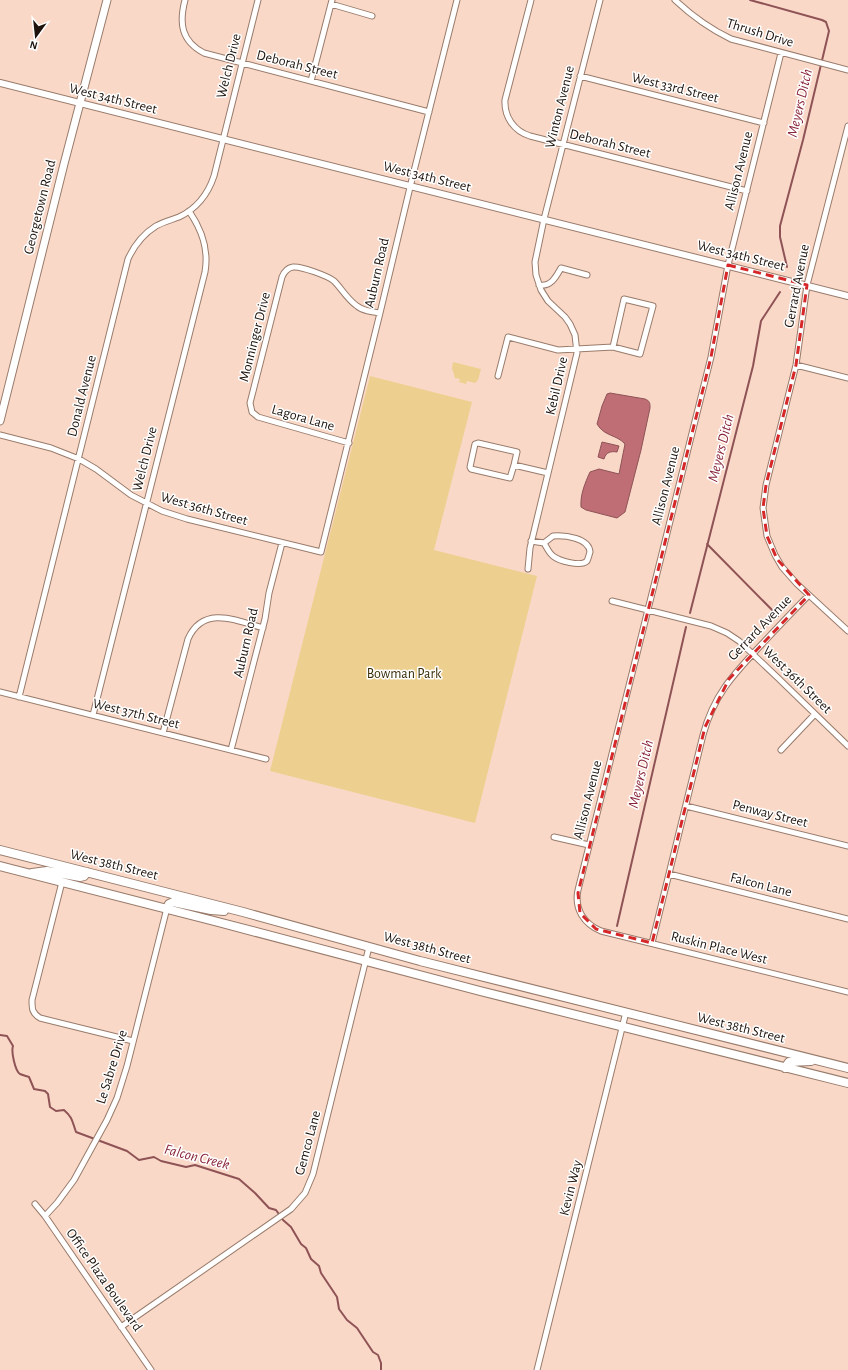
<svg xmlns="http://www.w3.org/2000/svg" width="848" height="1370" viewBox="0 0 848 1370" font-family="'Alegreya Sans',sans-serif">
<rect width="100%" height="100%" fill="#f9d8c7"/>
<path fill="#edd08f" d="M453,362l28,7 -3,11 -3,3 -8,-2 -1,3 -7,-2 1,-3 -5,-1 -3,-10z
M370,376l102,26 -38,148 103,26 -62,247 -205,-52z"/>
<path fill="#bf6e76" stroke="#8f5356" d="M610,393l35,6c5,2 5,4 5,9l-9,42 -16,62 -8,6 -31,-8 -5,-3c-1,-12 4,-24 9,-35l9,-3 20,5 6,-30c-9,-10 -20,-7 -28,-20l5,-18 5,-12z
M602,442l17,4 -2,6c-6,-1 -11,0 -13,7l-6,-2z"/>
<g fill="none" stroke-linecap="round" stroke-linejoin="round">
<path stroke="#8f5356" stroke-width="2" d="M750,0l72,20 4,2 3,9 -26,109 -23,86v11l7,30
M707,544l71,72
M690,613l63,-247 8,-45 19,-29
M617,926l69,-299
M0,1035l7,1 6,10c-2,5 2,25 7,28 2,1 6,2 9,3l5,12 11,2 3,3 2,13 6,4 8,-1c9,8 8,11 12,22l51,19 12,9 15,-3 7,4 25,6 9,-2 44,14 16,14 14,15 7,2 7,10 8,7 10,17 5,4 5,11 8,7 2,7 16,24 2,12 8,11 10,8 16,24 5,3 3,8v7"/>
<g stroke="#997b6b" stroke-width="7">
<path id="minor" d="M185,0c-6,23 -4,41 19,53l225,59
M531,0l-26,100c-1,17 9,31 25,36l217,55
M675,0c17,16 35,29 56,39l117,31
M331,4l41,12
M781,53l-53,212 -17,92 -133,533c-4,19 6,34 23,41l247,61
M580,76l184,47
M311,81l21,-81
M848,126l-41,159 -11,80 -30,120 -3,23 4,28 8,19 7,12 15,17 51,47
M539,285c12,2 17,-8 22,-17l26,7
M624,299l29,7 -13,48 -27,-7z
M796,365l52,13
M498,376l10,-39 50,13 55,-3
M0,435l51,13 28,11 17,10 35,26 31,16 25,8 134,33 59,-239 32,-134 45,-179
M349,443l-91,-26 -6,-5 -2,-9 32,-126c2,-5 5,-9 11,-10 8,-1 35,9 41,14 8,8 13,18 23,25 6,5 15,6 23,7
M514,465l3,-13 -39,-9 -3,1 -5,23 1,2 39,9 4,-13 34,8
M531,541l13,2c3,5 5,10 9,13 6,5 28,11 34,5 1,-2 2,-6 3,-9 -1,-14 -25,-17 -37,-16l-9,7
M528,569l2,-21 47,-195 -2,-18 -5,-11 -5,-7 -17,-16 -7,-11 -5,-15 -1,-13 9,-43 56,-219
M612,601l99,25 16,7 12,8 39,37 70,68
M0,692l266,67
M19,697l109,-438c6,-13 15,-25 28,-33 7,-4 15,-6 23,-9 17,-8 29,-23 35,-41l44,-176
M93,715l112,-443c4,-23 -3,-42 -16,-61
M163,733l25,-94c15,-34 48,-19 75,-11
M231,750l34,-131 4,-26 13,-50
M781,750l34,-36
M686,806l162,40
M554,837l35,8
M669,874l179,45
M62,882l-30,118c0,9 0,13 8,18l93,23
M652,943l51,-208c11,-41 31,-61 59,-91 16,-17 31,-33 47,-49
M35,1204l10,12 106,154
M45,1216l12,-13 17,-23 33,-60 10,-22 10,-32 40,-158
M121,1327l170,-118 14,-16 8,-19 56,-227
M537,1370l89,-358"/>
</g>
<g stroke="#997b6b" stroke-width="8">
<path id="tertiary" d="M0,83l848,213"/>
</g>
<g stroke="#997b6b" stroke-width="9">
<path id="secondary" d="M0,421l64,-257 43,-164"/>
</g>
<g stroke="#997b6b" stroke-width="10">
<path id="primary" d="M0,850l243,62 177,49 428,107
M0,866l218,56 262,69 368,92
M32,873l15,-2 33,6 4,-1 3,-4
M167,908l2,-4 4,-2 38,8 13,1
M785,1068l4,-6 22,-1"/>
</g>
<use href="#minor" stroke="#fff" stroke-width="5"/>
<use href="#tertiary" stroke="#fff" stroke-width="6"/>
<use href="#secondary" stroke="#fff" stroke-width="7"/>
<use href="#primary" stroke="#fff" stroke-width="8"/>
</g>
<path fill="none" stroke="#d62828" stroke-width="3" stroke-dasharray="8 5" stroke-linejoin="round" d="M728,265l79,20 -11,80 -30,120 -3,23 4,28 10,23 32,36 -80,84 -24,48 -53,216 -56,-14 -16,-16 -2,-20 133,-536z"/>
<g text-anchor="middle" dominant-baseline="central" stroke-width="3" stroke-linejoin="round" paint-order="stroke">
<g font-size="14" fill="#1e130c" stroke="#fff">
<text transform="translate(760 33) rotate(17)">Thrush Drive</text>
<text transform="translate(297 65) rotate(14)">Deborah Street</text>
<text transform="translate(229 66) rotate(-76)">Welch Drive</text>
<text transform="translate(675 88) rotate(14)">West 33rd Street</text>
<text transform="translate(113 99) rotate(14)">West 34th Street</text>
<text transform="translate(560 107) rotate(-76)">Winton Avenue</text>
<text transform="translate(610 144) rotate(14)">Deborah Street</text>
<text transform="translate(739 171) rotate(-76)">Allison Avenue</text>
<text transform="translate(427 177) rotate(14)">West 34th Street</text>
<text transform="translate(40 207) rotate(-76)">Georgetown Road</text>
<text transform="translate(741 256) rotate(14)">West 34th Street</text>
<text transform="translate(377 273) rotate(-77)">Auburn Road</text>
<text transform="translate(797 286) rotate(-79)">Gerrard Avenue</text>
<text transform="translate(255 337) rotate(-76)">Monninger Drive</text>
<text transform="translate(557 386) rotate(-77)">Kebil Drive</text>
<text transform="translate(82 396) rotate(-76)">Donald Avenue</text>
<text transform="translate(303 418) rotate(16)">Lagora Lane</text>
<text transform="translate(145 459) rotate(-76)">Welch Drive</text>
<text transform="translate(666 486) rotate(-76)">Allison Avenue</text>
<text transform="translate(204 509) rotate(16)">West 36th Street</text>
<text transform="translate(760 628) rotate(-46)">Gerrard Avenue</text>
<text transform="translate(246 643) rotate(-77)">Auburn Road</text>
<text transform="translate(797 680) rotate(44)">West 36th Street</text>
<text transform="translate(136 714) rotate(14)">West 37th Street</text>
<text transform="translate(588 800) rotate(-76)">Allison Avenue</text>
<text transform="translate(770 814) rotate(14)">Penway Street</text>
<text transform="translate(114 865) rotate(14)">West 38th Street</text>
<text transform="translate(761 885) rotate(14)">Falcon Lane</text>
<text transform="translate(427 948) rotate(15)">West 38th Street</text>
<text transform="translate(719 948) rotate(14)">Ruskin Place West</text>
<text transform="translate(741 1028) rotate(14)">West 38th Street</text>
<text transform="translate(112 1067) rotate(-73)">Le Sabre Drive</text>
<text transform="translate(308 1143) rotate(-75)">Gemco Lane</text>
<text transform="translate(571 1188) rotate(-76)">Kevin Way</text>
<text transform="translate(104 1280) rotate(55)">Office Plaza Boulevard</text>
</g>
<g font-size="14" fill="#3a2d0a" stroke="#fff">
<text x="404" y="674">Bowman Park</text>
</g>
<g font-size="15" font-style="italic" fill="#8a273a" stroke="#fff">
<text transform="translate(800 103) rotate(-77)">Meyers Ditch</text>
<text transform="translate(721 448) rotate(-76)">Meyers Ditch</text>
<text transform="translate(641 774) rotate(-77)">Meyers Ditch</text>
<text transform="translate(197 1157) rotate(14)">Falcon Creek</text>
</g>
</g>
<g transform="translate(36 36) rotate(195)" stroke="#ffffff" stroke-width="3" paint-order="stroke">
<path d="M0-3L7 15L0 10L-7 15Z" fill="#1e130c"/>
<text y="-6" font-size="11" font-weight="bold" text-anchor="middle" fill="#1e130c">N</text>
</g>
</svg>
